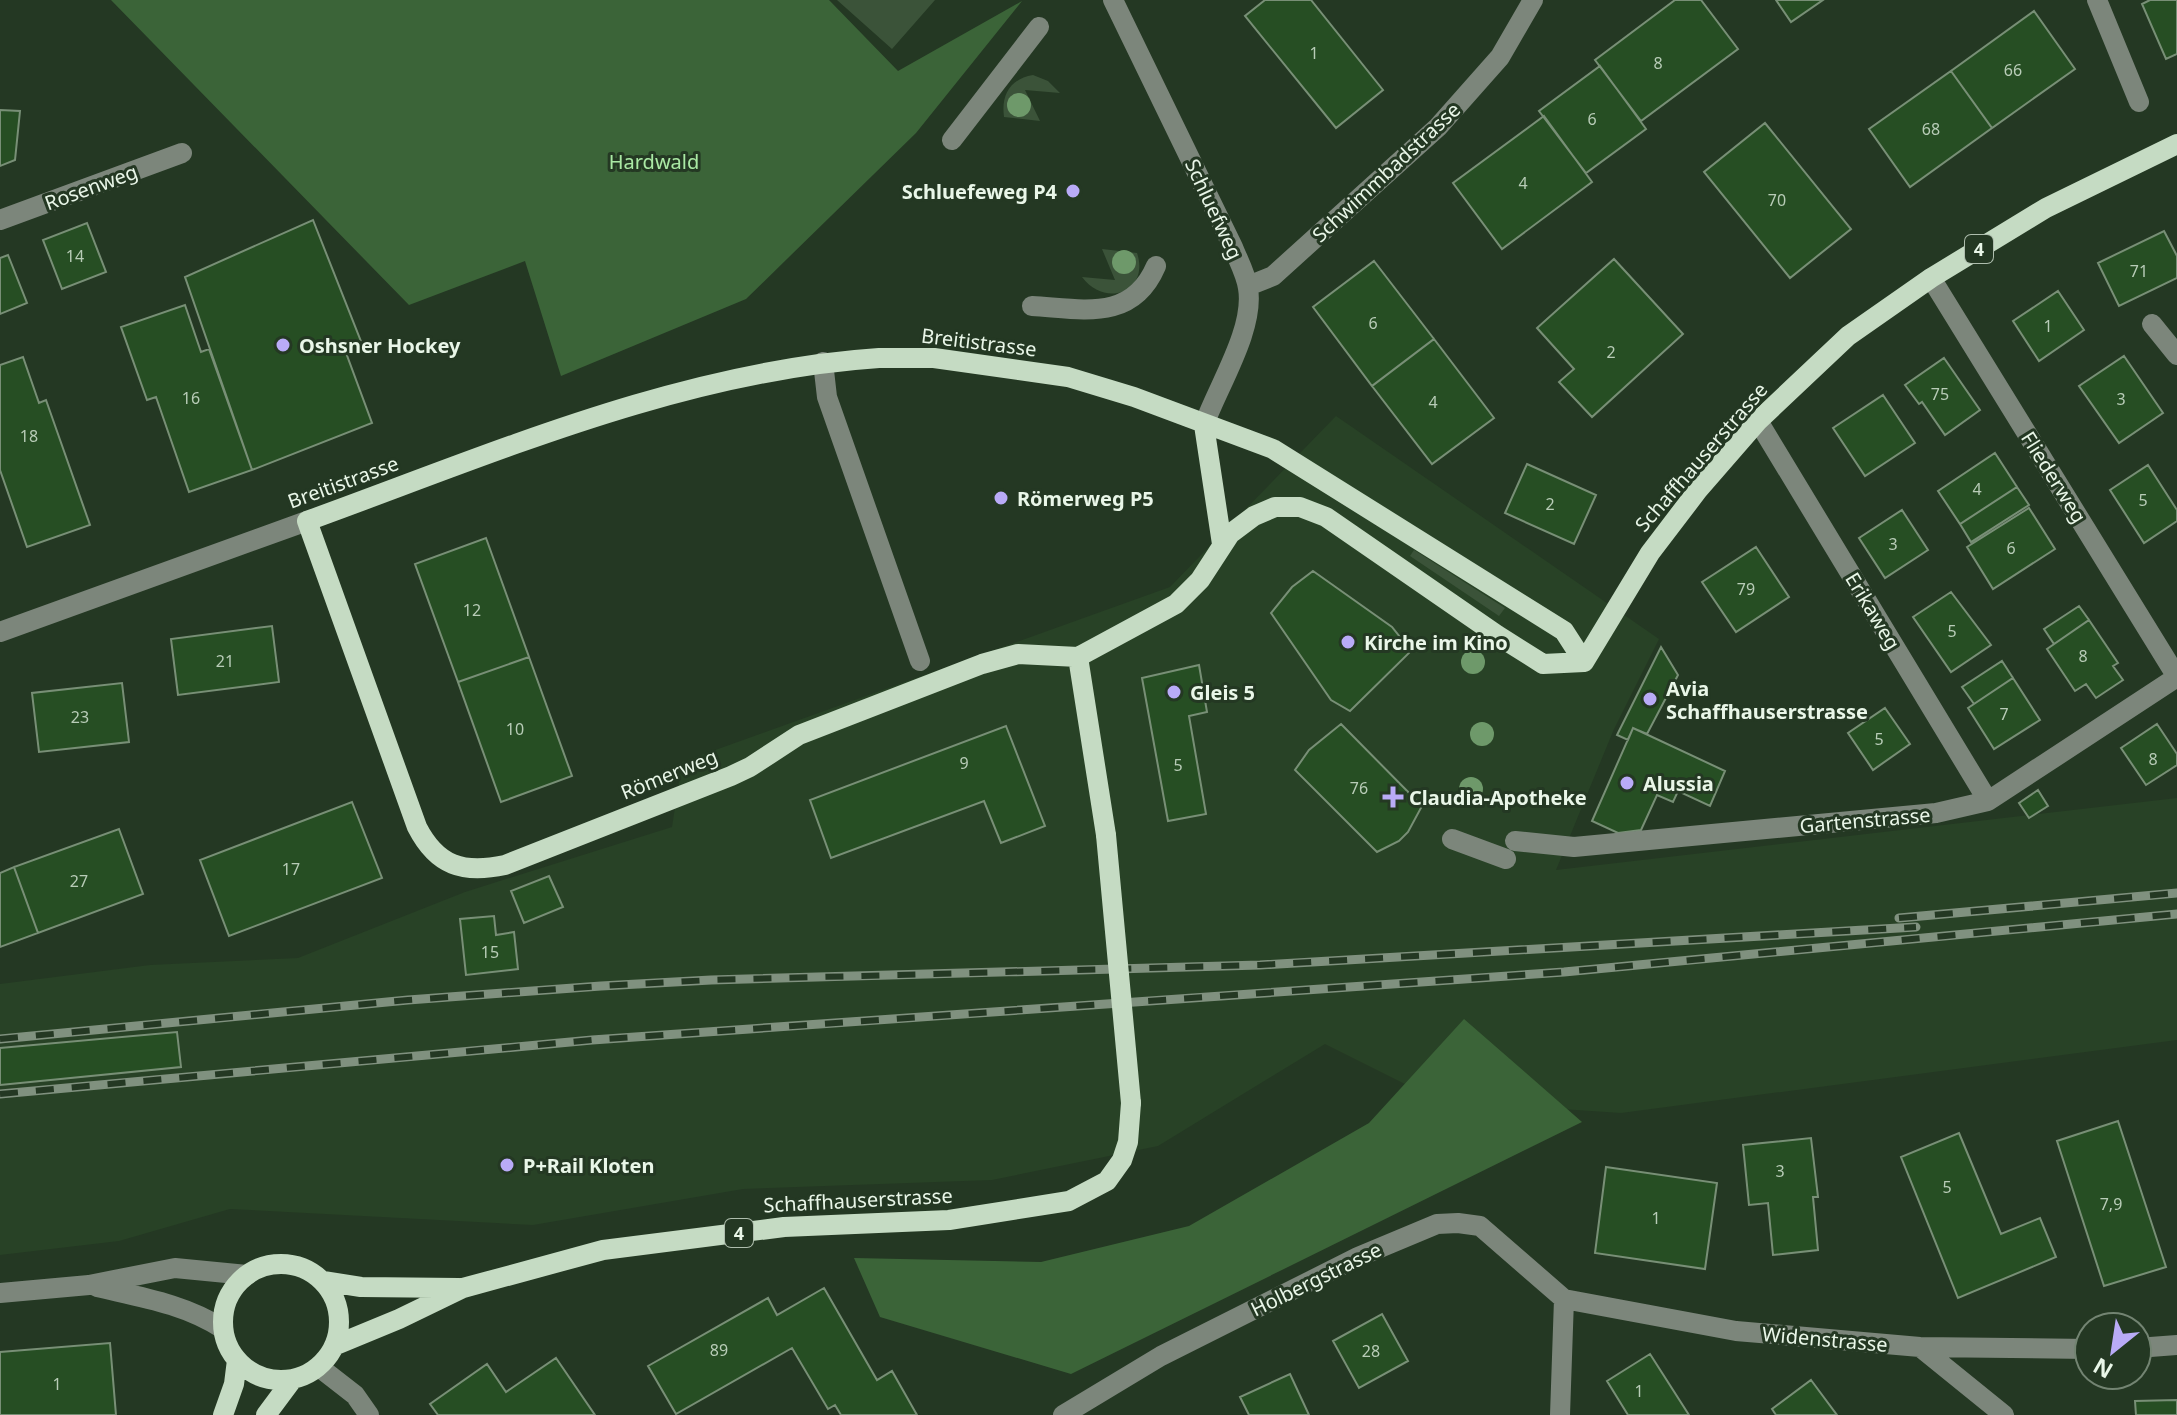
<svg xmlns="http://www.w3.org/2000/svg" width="2177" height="1415" viewBox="0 0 2177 1415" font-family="'Noto Sans',sans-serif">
<rect width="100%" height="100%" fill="#243823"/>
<path fill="#284226" d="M1336,416l323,223 -45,90 -58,141 621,-72v242l-556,73 -182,-12 -114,-57 -167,102 -166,34 -249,9 -210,36 -303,-16 -111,32 -119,14v-271l150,-19 148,-7 167,-66 207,-65 10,-65 488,-175z"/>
<path fill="#3b5339" d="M837,0h98l-43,49z
M1033,75l15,6 12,12 -35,-3 15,31 -36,-4c-3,-22 6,-38 29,-42z
M1102,249l35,4c13,38 -31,56 -55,24l33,3z
M1414,550l91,58 -6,8 -89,-60z"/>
<path fill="#3b6438" d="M111,0h718l69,71 124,-70 -106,132 -170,166 -185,77 -36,-115 -116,44z
M1464,1019l118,103 -511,252 -191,-57 -26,-59 187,4 148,-36 180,-103z"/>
<path fill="#264e23" stroke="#788f76" stroke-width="2" d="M1265,0h46l72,90 -47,38 -91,-112z
M1675,0h26l37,49 -97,72 -46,-61z
M1776,0h47l-32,22z
M2150,0h27v54l-11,5 -24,-55z
M2034,11l41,58 -83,59 -41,-57z
M1600,66l46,63 -60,44 -47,-62z
M1951,71l41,57 -82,59 -41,-58z
M0,110l20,1 -5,49 -15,6z
M1544,116l48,66 -90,67 -49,-66z
M1765,123l86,106 -61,49 -86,-106z
M313,220l49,124 -17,6 27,73 -120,47 -67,-193z
M87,223l19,49 -44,17 -19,-49z
M2164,231l13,25v22l-58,28 -21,-43z
M8,255l19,48 -27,11v-56z
M1614,259l69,75 -91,83 -33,-35 15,-13 -37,-41z
M1374,261l60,78 -62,47 -59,-79z
M2058,291l26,39 -45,31 -26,-40z
M185,305l16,47 8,-3 43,121 -63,22 -33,-95 -9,3 -26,-73z
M1434,339l60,79 -62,46 -60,-78z
M2124,356l39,57 -44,30 -40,-57z
M23,357l16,46 7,-3 44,125 -63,22 -27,-77v-105z
M1944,358l36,52 -35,25 -23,-33 -3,2 -14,-19z
M1883,395l32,48 -50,33 -32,-48z
M1995,453l22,34 -57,37 -22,-33z
M1527,464l69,31 -22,49 -69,-31z
M2148,465l29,45v11l-33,22 -34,-53z
M2017,487l12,18 -58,37 -11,-18z
M2029,508l26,41 -62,40 -26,-42z
M1902,510l26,40 -43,28 -26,-40z
M486,538l43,119 -71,25 -43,-118z
M1756,547l33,50 -53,35 -34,-50z
M1313,571l79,56 19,24 -61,60 -19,-11 -60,-87 21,-26z
M1951,592l40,53 -40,27 -38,-55z
M2079,606l10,14 -35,24 -10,-15z
M2089,620l29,43 -5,3 10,14 -27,18 -10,-14 -11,7 -28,-42z
M272,626l7,56 -101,13 -7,-56z
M1661,647l17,28 -31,59 -14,-6 -5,12 -11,-5z
M529,657l43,119 -71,26 -43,-120z
M2002,661l11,17 -39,26 -12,-17z
M1199,665l8,47 -18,4 17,98 -38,7 -26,-143z
M2013,678l27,42 -46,29 -26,-41z
M122,683l7,59 -90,10 -7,-59z
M1885,708l25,36 -37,26 -25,-37z
M1341,724l81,82 -14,26 -9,9 -22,11 -82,-82 14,-20z
M2157,724l20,30v11l-31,20 -25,-37z
M1006,726l39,100 -44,17 -17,-42 -153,57 -21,-58z
M1633,728l92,43 -15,35 -32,-15 -5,11 -16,-7 -16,35 -23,3 -26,-12z
M2038,790l10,16 -19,12 -10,-15z
M352,802l30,76 -153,58 -29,-76z
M119,829l24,65 -105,39 -24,-66z
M14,867l24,66 -38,14v-74z
M549,876l14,31 -39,16 -13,-32z
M494,916l2,19 18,-3 4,37 -52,6 -6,-56z
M177,1032l4,35 -181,18v-37z
M2118,1121l48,146 -62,19 -47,-145z
M1959,1133l42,101 39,-16 16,39 -98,41 -57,-141z
M1811,1138l7,59h-5l5,53 -45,5 -5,-52 -19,2 -6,-60z
M1606,1167l111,16 -12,86 -110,-16z
M824,1288l53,92 15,-9 25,44h-76l-6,-10 -7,4 -36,-61 -116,66 -28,-48 120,-68 9,17z
M1382,1314l26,47 -49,27 -26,-47z
M110,1343l6,72h-116v-63z
M1650,1354l39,61h-61l-21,-34z
M556,1358l39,57h-157l-8,-11 57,-40 19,28z
M1290,1374l19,41h-60l-9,-18z
M1811,1380l26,35h-61l-4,-6z
M2177,1400v15h-41l-1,-14z"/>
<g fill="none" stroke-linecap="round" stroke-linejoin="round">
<path stroke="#7c867b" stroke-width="20" d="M1113,0l120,247c5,13 13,27 15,41 7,41 -30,98 -44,137
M2097,0l42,102
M952,140l87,-113
M0,220l182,-67
M1931,278l246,399
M1248,286l25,-10 165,-149 62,-70 33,-57
M1032,306c51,3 100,16 124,-40
M2152,324l25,31
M823,362l4,35 93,264
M1758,421l230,380
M0,632l307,-111
M1452,839l54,20
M1515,841l59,6 362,-34 52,-12 189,-124
M97,1287c43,10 88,17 126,42
M0,1293l89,-8 86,-17 72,7
M1564,1299l172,32 184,16 169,2
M1920,1347l84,68
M2137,1348l40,-3
M319,1367l36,28 14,20
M1063,1415l98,-59 197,-99 79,-33 21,-1 22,3 84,73
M1560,1415l4,-116"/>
<path stroke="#c5dbc3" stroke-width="20" d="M879,358h55l134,19 66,20 139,52 291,182 20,31 -41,2 -46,-29 -171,-118 -26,-10h-25l-21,9 -24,18 -30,46 -24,24 -98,53 -60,-3 -36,10 -183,71 -49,32 -19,9 -226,89c-42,9 -68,1 -88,-38l-110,-306c185,-67 374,-150 572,-163z
M1204,425l18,119
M1078,657l28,178
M1584,662l66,-109 48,-63 60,-69 90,-85 83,-58 115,-70 131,-64
M223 1322a58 58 0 1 1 116 0a58 58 0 1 1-116 0Z
M323,1281l38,6 98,1
M336,1345l63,-26 64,-31 140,-38 181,-23 165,-7 120,-19 38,-20 15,-21 6,-18 3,-39
M223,1415l11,-31 3,-24
M266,1415l26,-35"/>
<g stroke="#80917f" stroke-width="9">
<path id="rail" d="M1899,918l278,-25
M0,1039l408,-39 193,-14 110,-6 549,-15 656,-38
M0,1094l592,-54 972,-68 613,-58"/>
</g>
<use href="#rail" stroke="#243823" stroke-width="6" stroke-dasharray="18" stroke-linecap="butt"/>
<path stroke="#c5dbc3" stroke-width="20" d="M1106,835l25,268"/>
</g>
<g fill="#6e996a">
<circle cx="1019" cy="105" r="12"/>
<circle cx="1124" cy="262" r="12"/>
<circle cx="1473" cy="662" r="12"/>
<circle cx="1482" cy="734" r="12"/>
<circle cx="1471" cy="789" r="12"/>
</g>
<g fill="#b9abf7" stroke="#243823" stroke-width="3">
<circle cx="1073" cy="191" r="8"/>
<circle cx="283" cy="345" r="8"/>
<circle cx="1001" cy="498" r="8"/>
<circle cx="1348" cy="642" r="8"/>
<circle cx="1174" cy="692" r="8"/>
<circle cx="1650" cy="699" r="8"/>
<circle cx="1627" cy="783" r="8"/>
<path d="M1389 785h8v8h8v8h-8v8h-8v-8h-8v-8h8z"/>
<circle cx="507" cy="1165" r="8"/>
</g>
<g text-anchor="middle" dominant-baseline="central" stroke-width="6" stroke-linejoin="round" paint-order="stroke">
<g font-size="16" fill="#b8ccb7">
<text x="1314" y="53">1</text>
<text x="1658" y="63">8</text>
<text x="2013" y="70">66</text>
<text x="1592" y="119">6</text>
<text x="1931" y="129">68</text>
<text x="1523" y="183">4</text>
<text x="1777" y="200">70</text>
<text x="75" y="256">14</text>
<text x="2139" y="271">71</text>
<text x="1373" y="323">6</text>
<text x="2048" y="326">1</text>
<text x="1611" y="352">2</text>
<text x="1940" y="394">75</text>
<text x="191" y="398">16</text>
<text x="2121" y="399">3</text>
<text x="1433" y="402">4</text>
<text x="29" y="436">18</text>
<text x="1977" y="489">4</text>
<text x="2143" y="500">5</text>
<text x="1550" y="504">2</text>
<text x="1893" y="544">3</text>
<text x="2011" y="548">6</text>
<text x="1746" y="589">79</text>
<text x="472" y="610">12</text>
<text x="1952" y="631">5</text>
<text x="2083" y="656">8</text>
<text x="225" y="661">21</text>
<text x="2004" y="714">7</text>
<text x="80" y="717">23</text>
<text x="515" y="729">10</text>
<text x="1879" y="739">5</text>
<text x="2153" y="759">8</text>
<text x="964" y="763">9</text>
<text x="1178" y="765">5</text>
<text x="1359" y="788">76</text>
<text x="291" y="869">17</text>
<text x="79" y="881">27</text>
<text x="490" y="952">15</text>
<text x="1780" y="1171">3</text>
<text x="1947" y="1187">5</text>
<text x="2111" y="1204">7,9</text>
<text x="1656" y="1218">1</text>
<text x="719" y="1350">89</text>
<text x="1371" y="1351">28</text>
<text x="57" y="1384">1</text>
<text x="1639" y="1391">1</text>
</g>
<g fill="#243823" stroke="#aebdad" stroke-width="2">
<rect x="1965" y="235" width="28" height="28" rx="6"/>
<rect x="725" y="1219" width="28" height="28" rx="6"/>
</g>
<g font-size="18" font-weight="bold" fill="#e9f6e8">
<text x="1979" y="249">4</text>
<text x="739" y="1233">4</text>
</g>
<g font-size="20" fill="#aae9a4" stroke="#243823">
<text x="654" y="161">Hardwald</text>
</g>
<g font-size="20" fill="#e9f6e8" stroke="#243823">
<text transform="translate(1386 172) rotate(-43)">Schwimmbadstrasse</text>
<text transform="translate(91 187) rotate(-20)">Rosenweg</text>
<text transform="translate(1214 209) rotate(65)">Schluefweg</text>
<text transform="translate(979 342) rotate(7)">Breitistrasse</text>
<text transform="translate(1701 457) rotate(-49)">Schaffhauserstrasse</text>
<text transform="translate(2054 477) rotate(58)">Fliederweg</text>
<text transform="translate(343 482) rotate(-20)">Breitistrasse</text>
<text transform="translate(1873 611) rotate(59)">Erikaweg</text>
<text transform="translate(669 774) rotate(-22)">Römerweg</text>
<text transform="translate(1865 820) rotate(-5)">Gartenstrasse</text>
<text transform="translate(858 1200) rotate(-3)">Schaffhauserstrasse</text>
<text transform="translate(1316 1279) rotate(-26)">Holbergstrasse</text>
<text transform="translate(1825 1339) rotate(5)">Widenstrasse</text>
</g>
<g font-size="20" font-weight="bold" fill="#e9f6e8" stroke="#243823" text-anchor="start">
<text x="1057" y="191" text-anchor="end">Schluefeweg P4</text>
<text x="299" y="345">Oshsner Hockey</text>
<text x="1017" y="498">Römerweg P5</text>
<text x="1364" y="642">Kirche im Kino</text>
<text x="1666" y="688">Avia<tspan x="1666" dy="23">Schaffhauserstrasse</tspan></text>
<text x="1190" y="692">Gleis 5</text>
<text x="1643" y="783">Alussia</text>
<text x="1409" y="797">Claudia-Apotheke</text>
<text x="523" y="1165">P+Rail Kloten</text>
</g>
</g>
<g transform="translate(2113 1351) rotate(210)"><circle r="38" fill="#243823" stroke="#738472" stroke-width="2"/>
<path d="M0-6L14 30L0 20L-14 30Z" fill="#b9abf7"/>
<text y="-12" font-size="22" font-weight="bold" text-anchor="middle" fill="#e9f6e8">N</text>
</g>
</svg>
